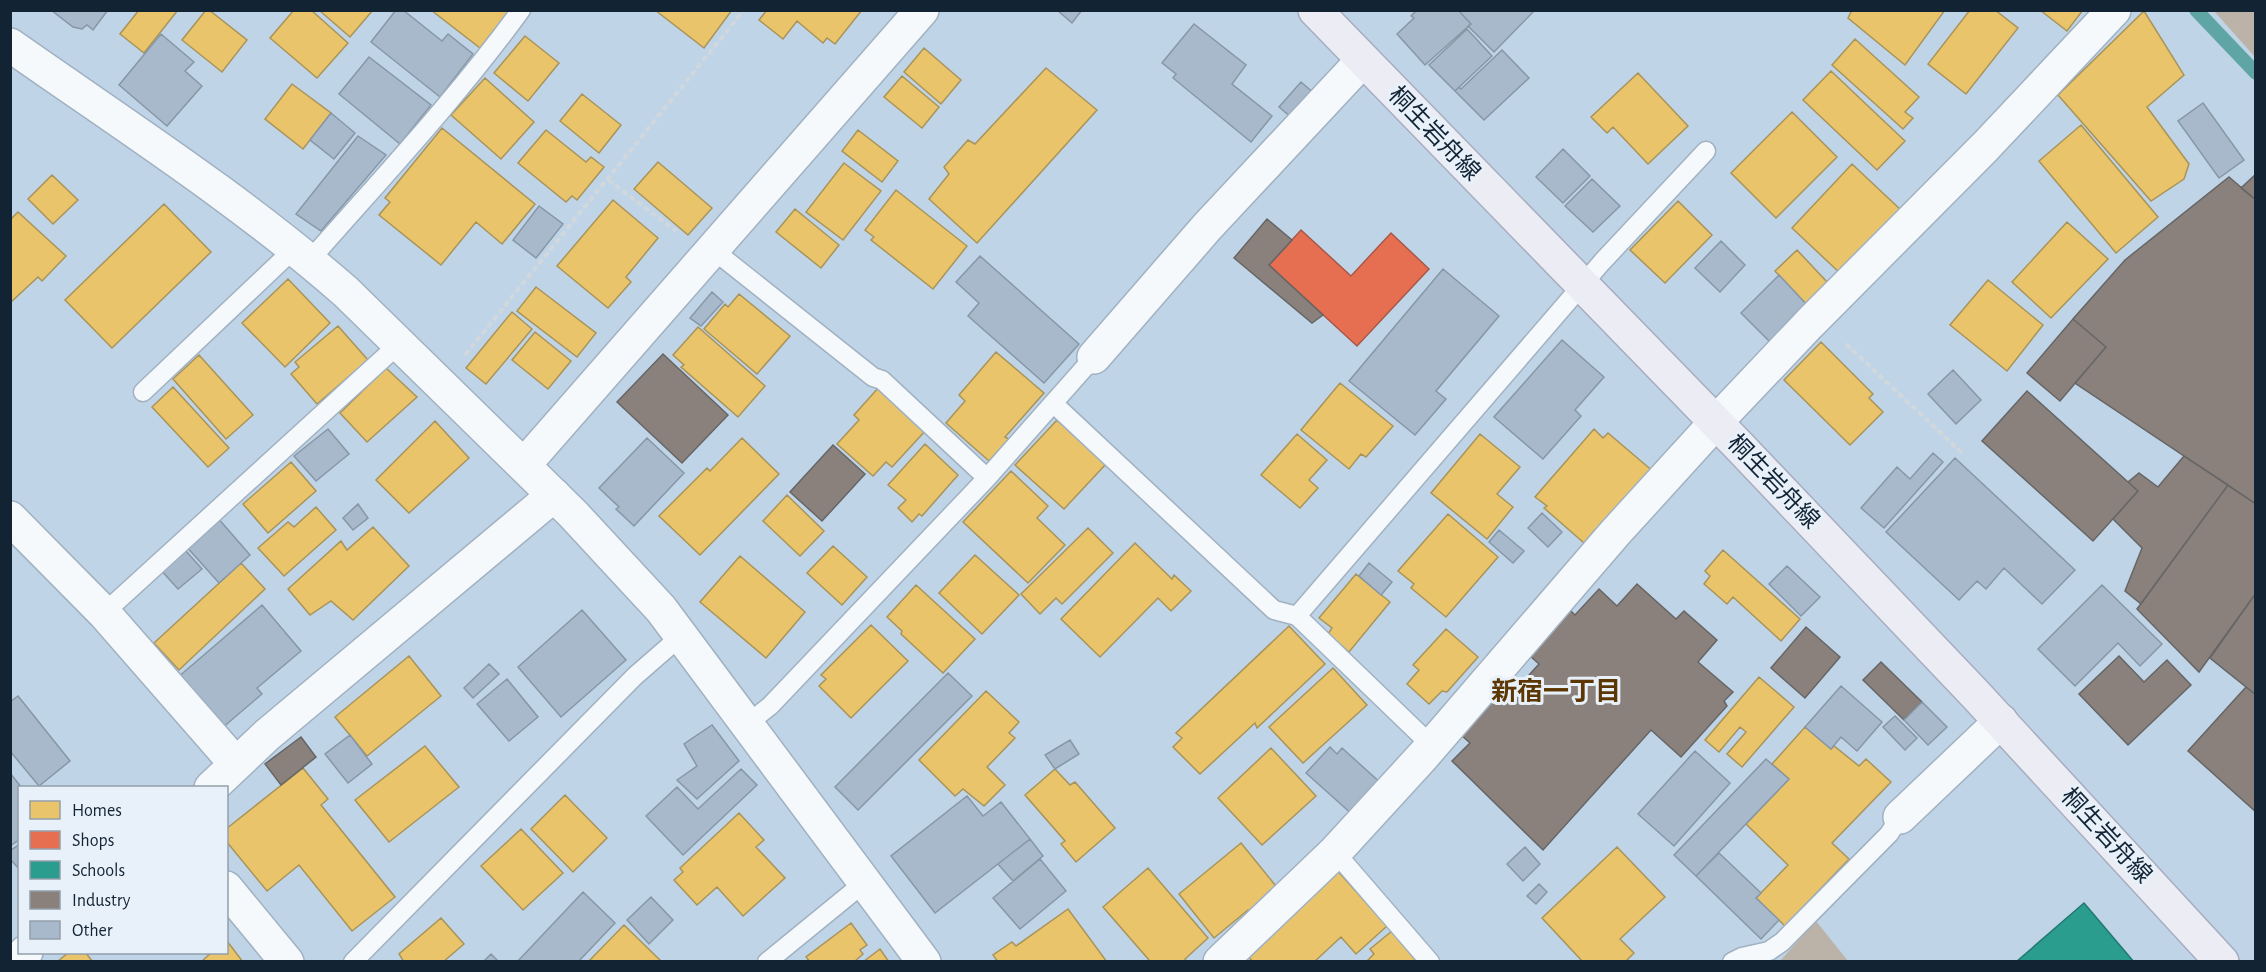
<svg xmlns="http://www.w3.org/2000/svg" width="2266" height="972" viewBox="0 0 2266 972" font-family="'Alegreya Sans','Noto Sans JP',sans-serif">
<rect width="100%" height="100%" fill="#c0d4e7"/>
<path fill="#bbb2a8" d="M2214,11h41v46z
M1816,921l32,40h-68z"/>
<path fill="#e9c46a" stroke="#a8945a" stroke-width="1.5" d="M139,10h39l-34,43 -24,-19z
M206,10h3l38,30 -25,32 -40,-32z
M294,10h17l37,33 -31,35 -47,-40z
M319,10h54l-23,27z
M431,10h79l-30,38z
M655,10h77l-28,38z
M767,10h95l-27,34 -8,-6 -4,5 -26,-22 -14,18 -24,-19z
M1852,10h93l-40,55 -57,-47z
M1970,10h25l23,18 -52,66 -38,-30z
M2040,10h43l-16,21z
M2144,11l40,64 -37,32 42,57 -5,15 -33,22 -93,-106z
M525,36l34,27 -31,38 -34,-28z
M1855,39l64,58 -14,15 8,6 -10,11 -71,-64z
M924,48l37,32 -20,24 -37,-32z
M1046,68l51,42 -120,133 -48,-44 20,-25 -5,-7 24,-27 7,4z
M1831,71l74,70 -28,29 -74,-70z
M1638,73l50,53 -40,38 -35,-37 -6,6 -16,-16z
M902,76l37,31 -17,21 -38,-31z
M485,78l49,44 -33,37 -50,-44z
M292,84l39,29 -28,36 -38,-30z
M582,94l39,31 -22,28 -39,-32z
M1792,112l45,45 -61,61 -45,-45z
M2081,125l77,92 -42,36 -77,-92z
M442,128l93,76 -33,40 -26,-22 -35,43 -62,-50 11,-13 -5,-4z
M546,130l40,32 5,-5 13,10 -27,33 -5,-4 -6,6 -48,-39z
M858,130l40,31 -16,21 -40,-31z
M658,162l54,46 -24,27 -54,-46z
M844,163l37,28 -38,49 -37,-28z
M1852,164l50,47 -60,64 -50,-47z
M52,175l26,25 -25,24 -25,-25z
M896,190l71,56 -34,43 -62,-49 3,-3 -9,-7z
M613,200l45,38 -32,39 5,5 -23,26 -51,-42z
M1678,201l34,34 -47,48 -35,-33z
M164,204l47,48 -99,96 -47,-48z
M795,209l44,36 -18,23 -45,-36z
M18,212l48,44 -24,25 -4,-4 -28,26v-83z
M2067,222l41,37 -57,59 -39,-36z
M1797,250l32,34 -22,21 -32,-34z
M288,279l42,44 -45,44 -43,-44z
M1988,280l55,45 -36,46 -57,-46z
M536,287l60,46 -19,24 -60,-46z
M739,294l51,42 -33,38 -53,-45 21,-25 3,3z
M512,312l20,17 -46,55 -20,-16z
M338,326l30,34 -51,44 -26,-30 8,-7 -4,-5z
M698,327l67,59 -27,31 -57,-50 3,-2 -11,-10z
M535,332l36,29 -23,28 -36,-29z
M1821,342l52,52 -4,4 14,14 -33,33 -66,-65z
M996,352l48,41 -39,44 4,2 -20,22 -43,-38 19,-22 -6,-6z
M199,355l54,60 -27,24 -53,-60z
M386,368l31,29 -50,45 -27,-29z
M1340,383l53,43 -27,31 -5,-3 -12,15 -48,-39z
M173,387l56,61 -21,19 -56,-60z
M879,387l47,43 -34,37 -6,-5 -13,14 -36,-32 22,-24 -5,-5z
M1057,420l49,44 -42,45 -49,-44z
M435,421l34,37 -60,55 -33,-33z
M1594,429l9,9 5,-5 47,40 -54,62 -6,-5 -11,13 -40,-35 3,-2 -12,-9z
M1297,434l30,26 -18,20 9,8 -18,20 -39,-33z
M1480,434l40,33 -23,27 16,13 -26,32 -56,-46z
M742,438l37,36 -79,81 -41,-39 48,-48 3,3z
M925,444l33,31 -36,41 -3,-2 -7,8 -14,-14 8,-8 -18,-15z
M291,462l25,29 -48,42 -25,-29z
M1011,471l37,35 -11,12 28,27 -37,38 -65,-61z
M787,495l37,36 -24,25 -37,-35z
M316,507l20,23 -52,46 -26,-28 30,-26 6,5z
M1448,514l50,43 -52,60 -35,-29 3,-4 -16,-13z
M373,527l36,39 -56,54 -22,-19 -21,14 -22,-26 53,-48 6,9z
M1088,528l25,25 -51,51 -6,-6 -16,16 -19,-20z
M1135,543l37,36 2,-4 17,16 -20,20 -13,-13 -58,59 -39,-38z
M833,546l34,31 -25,28 -35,-32z
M1723,550l77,69 -19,22 -48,-44 -6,7 -23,-20 6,-8 -5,-5z
M975,555l44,40 -37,39 -43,-41z
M740,556l65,56 -39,46 -66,-56z
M241,563l24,26 -86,81 -25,-27z
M1356,574l34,28 -41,50 -21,-18 4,-6 -13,-10z
M916,585l59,54 -32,34 -42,-39 1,-3 -15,-14z
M871,625l37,36 -57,57 -32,-32 7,-7 -5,-4z
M1289,626l36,38 -68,64 -2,-5 -55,51 -27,-27 9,-9 -6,-5z
M1446,629l32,28 -31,35 -5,-1 -13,13 -22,-20 12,-14 -6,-5z
M409,656l32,40 -74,60 -32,-39z
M1333,668l34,37 -64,58 -34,-36z
M1759,677l35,30 -52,60 -15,-13 19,-22 -6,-5 -21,25 -14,-12z
M986,691l33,31 -10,11 6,5 -28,29 18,18 -21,21 -21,-17 -8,7 -36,-36z
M1805,727l26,22 3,-3 25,20 7,-7 25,23 -59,61 17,16 -64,67 -29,-28 32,-33 -42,-41 43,-45 -17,-15z
M425,746l34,41 -70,55 -34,-42z
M1271,748l45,48 -54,49 -44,-47z
M303,768l25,31 -7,6 74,92 -43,34 -53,-66 -32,26 -41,-50v-12z
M1055,769l15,16 5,-3 40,46 -39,34 -15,-18 4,-3 -40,-46z
M565,795l42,43 -34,34 -42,-43z
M739,813l25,27 -8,7 29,31 -42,38 -26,-29 -20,18 -23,-25 9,-8 -3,-4z
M521,829l42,44 -40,37 -42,-44z
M1241,843l39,48 -28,23 -4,-4 -34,28 -35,-44z
M1617,847l48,50 -45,42 14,14 -9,9h-42l-41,-44z
M1148,868l60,70 -23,21 2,3h-40l2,-2 -46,-53z
M1335,868l52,58 -31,28 -15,-17 -27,25h-61l-7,-8z
M1068,909l39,53h-109l-5,-7 19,-13 4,4z
M441,918l23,26 -21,18h-39l-5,-8z
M851,923l16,22 -7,5 3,4 -9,8h-44l-4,-5z
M624,925l38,37h-74z
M1392,931l25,31h-51l8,-8 -4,-5z
M227,941l16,21h-42l11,-10h14z
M880,949l9,13h-26z
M69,952h16l8,10h-36z"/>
<path fill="#e76f51" stroke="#a75848" stroke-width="1.5" d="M1301,230l50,46 40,-43 38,36 -72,77 -88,-81z"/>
<path fill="#2a9d8f" stroke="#237874" stroke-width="1.5" d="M2084,903l50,59h-118z"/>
<path fill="#8a817c" stroke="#666566" stroke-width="1.5" d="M2256,174v26l-15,-12z
M2229,177l27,23v304l-181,-121 31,-36 -33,-28 52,-59z
M1267,219l25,21 -23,25 54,50 -11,8 -78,-65z
M2073,319l33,28 -46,54 -33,-28z
M663,354l65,61 -46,48 -65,-61z
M2027,391l111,100 -45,50 -111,-100z
M833,445l32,29 -43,47 -32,-29z
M2184,456l44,29 -87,119 -16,-13 17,-43 -29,-29 25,-28 -10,-9 11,-9 19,14z
M2228,485l28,19v89l-57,79 -62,-63z
M1637,584l39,35 8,-8 33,29 -19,22 35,30 -9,9 3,5 -46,51 -30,-27 -108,120 -91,-89 18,-18 -10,-9 44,-48 8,8 27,-30 -10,-9 41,-45 5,5 24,-26 18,17z
M2256,593v102l-46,-37z
M1806,627l34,30 -35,41 -34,-30z
M2119,656l25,26 23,-22 24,25 -63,60 -49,-51z
M1881,662l41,40 -18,18 -41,-40z
M2246,687l10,8v117l-68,-61z
M301,737l15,20 -35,28 -16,-21z"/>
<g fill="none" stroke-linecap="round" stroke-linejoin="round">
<path stroke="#5fa5a6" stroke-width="14" d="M2196,10l60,63"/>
</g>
<path fill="#a7b9ca" stroke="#8697a7" stroke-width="1.5" d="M51,10h57l-15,20 -6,-5 -5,4 -9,-2z
M396,10h7l39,31 6,-7 25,20 -33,43 -69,-55z
M1057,10h25l-10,13z
M1417,10h41l13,14 -46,41 -28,-31 17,-16 -3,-2z
M1458,10h77l-41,42 -26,-26 3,-2z
M1194,24l52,41 -14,19 40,32 -21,26 -78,-64 3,-4 -14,-11z
M1467,29l25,27 -37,35 -26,-26z
M161,34l33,28 -9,9 17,15 -35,40 -48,-41z
M1502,50l27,28 -45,42 -29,-29 4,-4 2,2z
M369,57l62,48 -31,39 -61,-50z
M1301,82l14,12 -22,25 -14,-12z
M2203,103l41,57 -25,18 -41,-57z
M331,113l24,20 -21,26 -24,-19z
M358,136l28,19 -65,76 -25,-17z
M1563,149l27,27 -27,27 -27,-26z
M1592,179l28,27 -27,26 -28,-26z
M539,206l24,18 -27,34 -23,-18z
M1721,241l24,24 -25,27 -25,-24z
M980,256l99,88 -35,39 -76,-67 11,-13 -23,-21z
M1443,269l56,47 -63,75 10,8 -31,36 -66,-54z
M1779,275l28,30 -37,37 -29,-29z
M712,292l11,10 -22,24 -11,-8z
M1562,340l42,37 -29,33 6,6 -38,43 -49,-42z
M1953,370l28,30 -25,24 -28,-30z
M328,429l21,25 -33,27 -22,-25z
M647,438l37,35 -50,53 -18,-17 3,-2 -20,-19z
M1933,453l10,9 -59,66 -23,-20 36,-41 13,12z
M1955,458l120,112 -33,34 -38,-36 -18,21 -9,-8 -18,19 -73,-68z
M358,504l10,14 -15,12 -10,-12z
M1542,513l20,19 -14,15 -20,-19z
M217,517l33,38 -31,28 -34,-38z
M1499,530l25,21 -11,12 -24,-21z
M185,550l17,19 -24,20 -18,-20z
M1369,563l23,19 -11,13 -22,-19z
M1787,566l33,31 -19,19 -32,-32z
M2102,585l60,59 -22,22 -22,-23 -43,43 -37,-37z
M262,605l39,46 -44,37 5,6 -41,35 -44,-51z
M582,610l44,50 -65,57 -43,-50z
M489,664l10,10 -26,24 -9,-10z
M948,673l24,23 -114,114 -23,-23z
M507,679l31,38 -29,24 -32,-37z
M1841,686l41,36 -25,29 -16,-14 -10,12 -26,-22z
M18,696l52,65 -31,25 -29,-35v-49z
M1922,702l25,25 -19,18 -24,-25z
M1895,716l22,22 -12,12 -22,-23z
M712,725l27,36 -42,38 -20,-19 20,-14 -13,-22z
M350,735l22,29 -24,19 -23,-29z
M1070,740l9,14 -24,15 -10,-14z
M1330,747l7,7 5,-6 41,37 -29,31 -48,-43z
M1695,751l35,32 -56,63 -36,-32z
M1766,759l23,20 -93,97 -22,-21z
M741,769l16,16 -74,70 -37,-39 31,-29 21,22z
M10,773l12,15h-2v51l-10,7z
M967,796l16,20 18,-14 29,37 -95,74 -44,-57z
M1030,839l13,17 -30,25 -15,-17z
M20,844v26l-10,-11v-8z
M1525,847l15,17 -17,17 -16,-17z
M1719,853l42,40 -5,5 23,22 -18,19 -65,-63z
M1040,859l26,32 -46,38 -27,-31z
M1539,884l8,8 -11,12 -9,-8z
M583,892l32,31 -37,39h-61z
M651,897l22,23 -24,24 -22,-24z
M491,954l8,8h-16z"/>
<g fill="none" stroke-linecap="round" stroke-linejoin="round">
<g stroke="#a0b1c2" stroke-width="21">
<path id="service" d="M712,249l161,128 9,3 105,98
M310,260c72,-82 147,-162 211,-250
M143,392l152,-144
M1054,404l220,206 23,6 135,130
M104,613l295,-269
M1297,616l305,-354 104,-111
M747,724l23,-18 217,-228 107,-121
M1335,852l95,110
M353,962l282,-286 46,-40
M767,962l98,-80
M1732,962l10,-5 27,-6 13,-9 107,-108 11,-17"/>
</g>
<g stroke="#a0b1c2" stroke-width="36">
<path id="minor" d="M1094,357l113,-130 156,-167
M10,518l94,95 132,151
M211,788l56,-53 287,-240
M1900,817l101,-96
M226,888l61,74
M16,962l10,-10
M1220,962l115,-110 88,-96 192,-223 101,-111 93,-98 176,-177 129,-137"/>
</g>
<g stroke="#a0b1c2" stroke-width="36">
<path id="tertiary" d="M10,45c114,80 231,155 336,247l227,222 88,95 263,353
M524,465l398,-455"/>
</g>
<g stroke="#a7acbf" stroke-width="36">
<path id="primary" d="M1315,10l424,436 237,249 246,267"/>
</g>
<path stroke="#d0d7dd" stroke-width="4" stroke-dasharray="6 3" stroke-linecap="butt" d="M608,180l68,51
M1846,344l116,109
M465,355l279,-345"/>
<use href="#service" stroke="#f6f9fb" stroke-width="18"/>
<use href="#minor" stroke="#f6f9fb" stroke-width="33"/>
<use href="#tertiary" stroke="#f6f9fb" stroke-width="33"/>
<use href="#primary" stroke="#ebecf4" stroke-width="33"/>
</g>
<g text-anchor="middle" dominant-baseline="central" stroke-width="6" stroke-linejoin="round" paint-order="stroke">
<g font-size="24" fill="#122334" stroke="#e8f1fa">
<text transform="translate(1434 134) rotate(46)">桐生岩舟線</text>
<text transform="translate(1773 482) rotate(46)">桐生岩舟線</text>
<text transform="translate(2106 836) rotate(47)">桐生岩舟線</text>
</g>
<g font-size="26" font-weight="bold" fill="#5c3703" stroke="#e8f1fa">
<text x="1556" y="692">新宿一丁目</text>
</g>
</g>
<rect width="2266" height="972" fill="none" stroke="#122334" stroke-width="24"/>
<rect x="18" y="786" width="210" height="168" fill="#e8f1fa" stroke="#929fab" stroke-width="1.5"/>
<rect x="30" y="801" width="30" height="18" fill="#e9c46a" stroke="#929fab" stroke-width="1.5"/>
<text x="72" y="816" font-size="18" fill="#122334">Homes</text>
<rect x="30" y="831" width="30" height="18" fill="#e76f51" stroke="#929fab" stroke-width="1.5"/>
<text x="72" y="846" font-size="18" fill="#122334">Shops</text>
<rect x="30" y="861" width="30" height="18" fill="#2a9d8f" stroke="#929fab" stroke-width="1.5"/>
<text x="72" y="876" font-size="18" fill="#122334">Schools</text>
<rect x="30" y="891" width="30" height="18" fill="#8a817c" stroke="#929fab" stroke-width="1.5"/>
<text x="72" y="906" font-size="18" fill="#122334">Industry</text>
<rect x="30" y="921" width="30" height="18" fill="#a7b9ca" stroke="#929fab" stroke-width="1.5"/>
<text x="72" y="936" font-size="18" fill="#122334">Other</text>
</svg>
